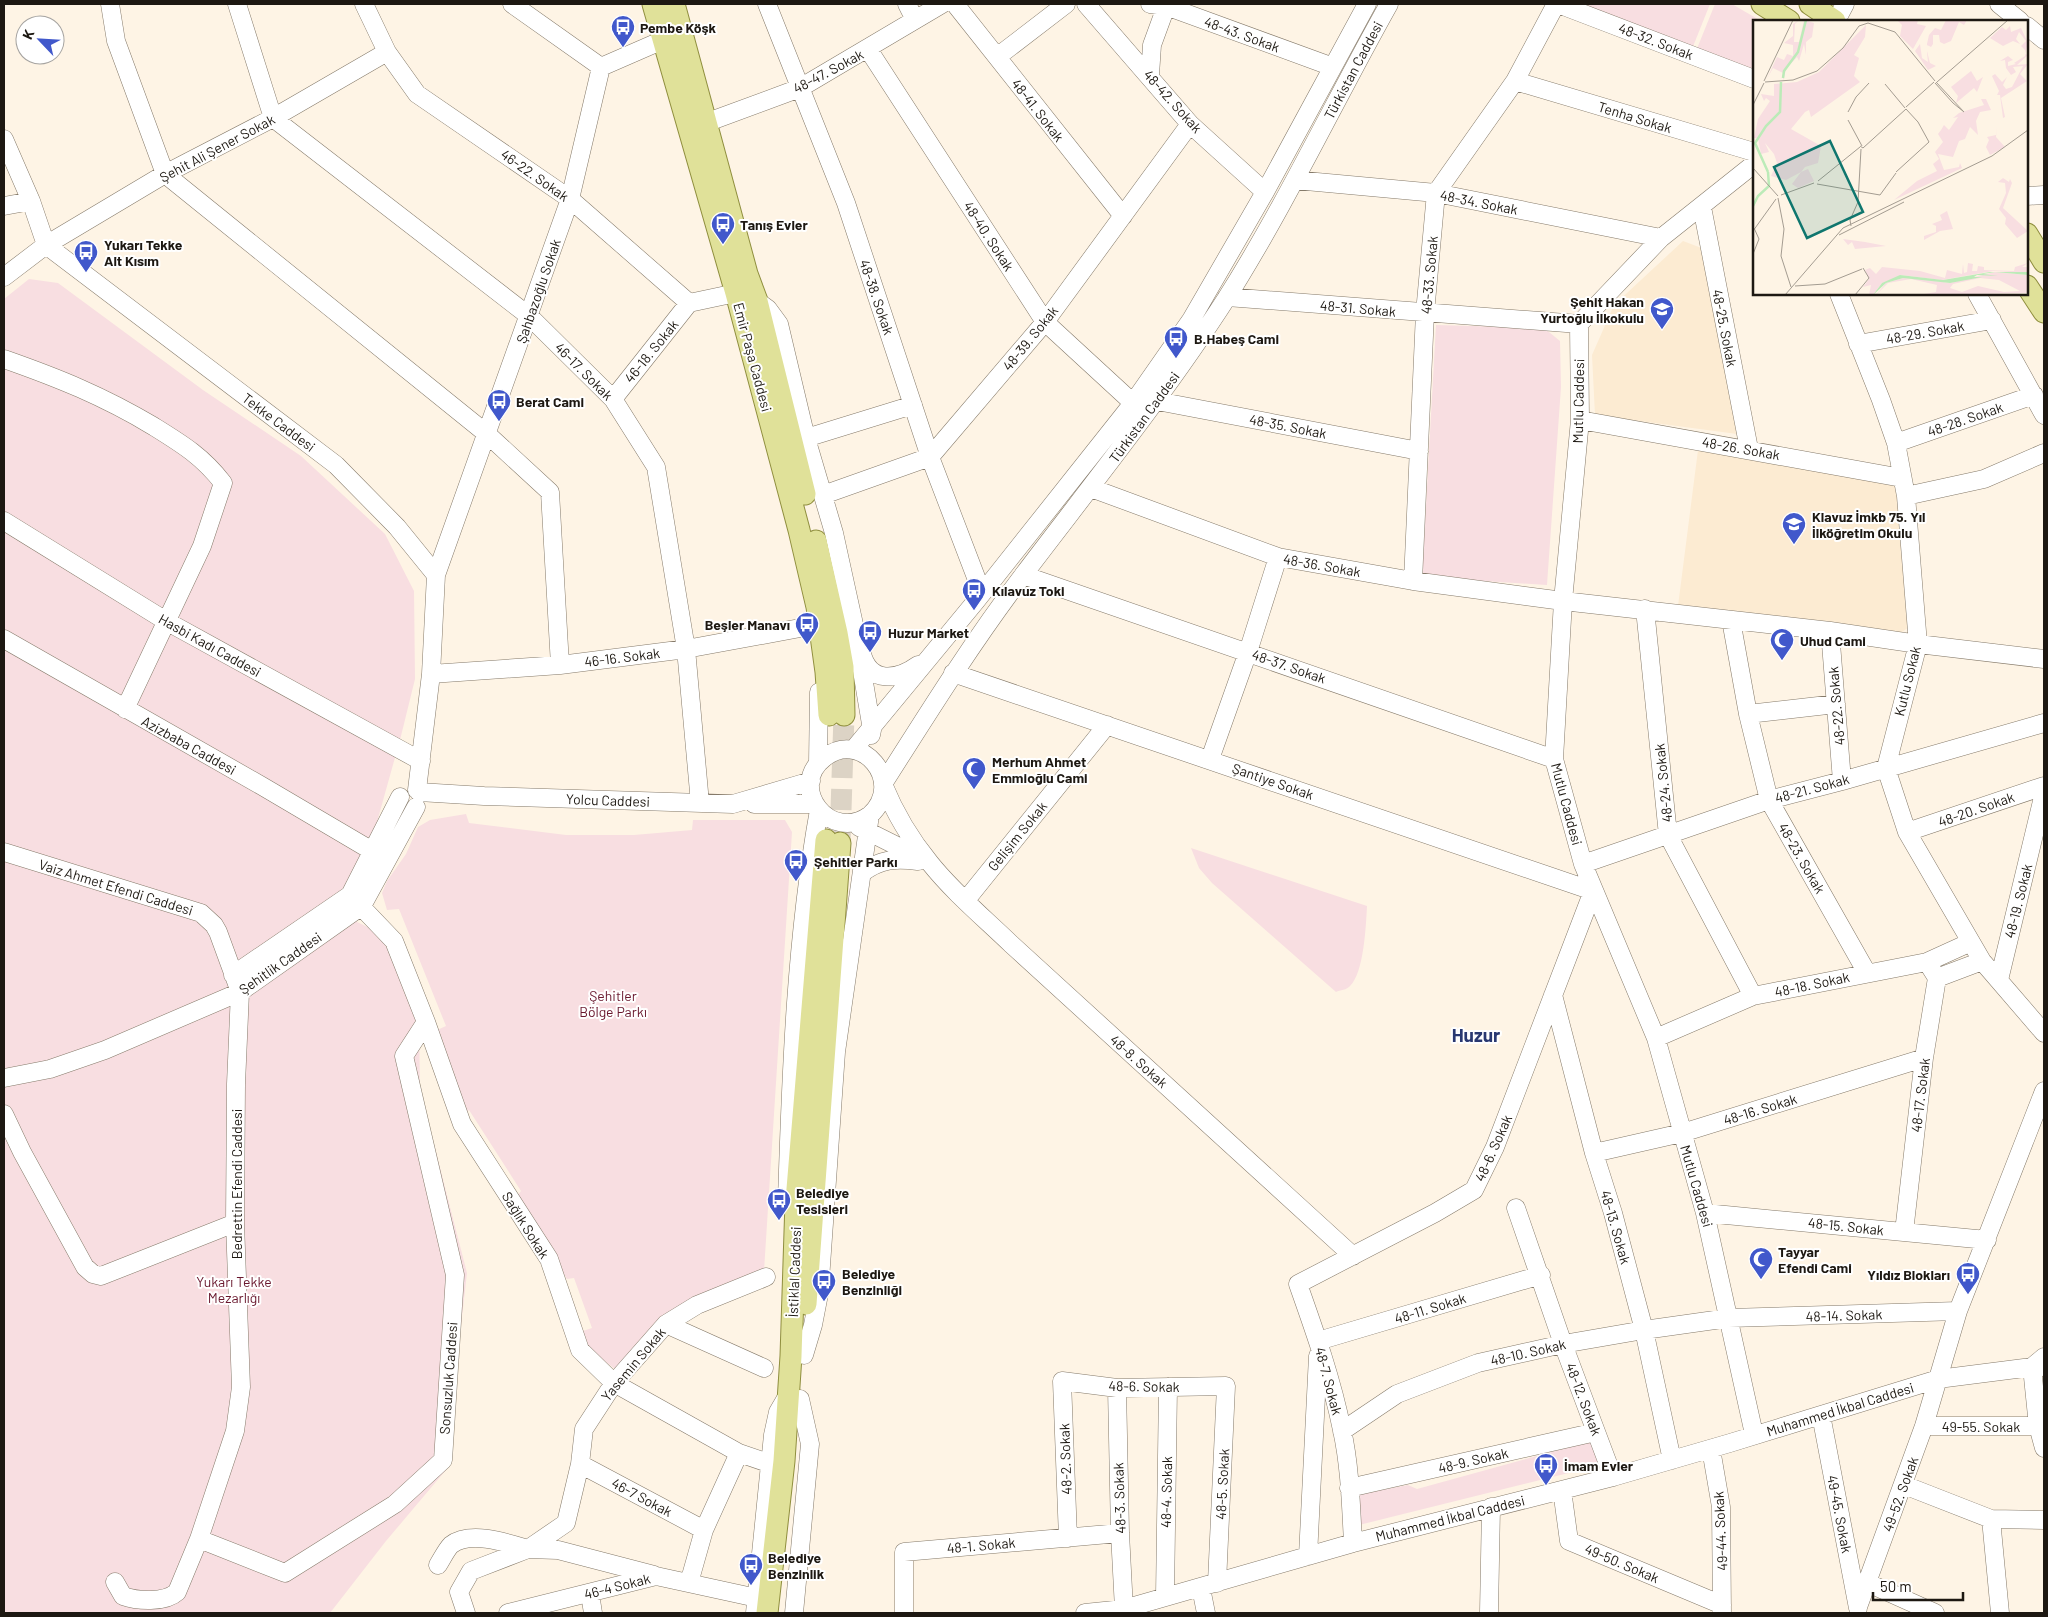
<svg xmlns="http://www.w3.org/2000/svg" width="2048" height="1617" viewBox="0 0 2048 1617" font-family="Barlow,sans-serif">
<rect width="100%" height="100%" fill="#fef4e5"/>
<path fill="#fcebd2" d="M1683,241l21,8 34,162 -1,23 -142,-19 -3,-60 22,-50z
M1698,450l199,33 13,143 -9,7 -223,-27z"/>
<path fill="#f8dee1" d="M1578,4h132l-18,45z
M1715,4h17l29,17h-7v51l-58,-21z
M29,279l29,4 145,107 98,66 84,78 29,57 1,88 -14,57 -29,104 -30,52 15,30 19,9 13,13 30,77 1,69 47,183 -12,104 -4,87 -65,77 -56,72h-326v-1314z
M1436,325l108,3 16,13 1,46 -14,198 -125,-8z
M466,814l3,9 97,12h68l58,-5 1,-10h92l7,12 -28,439 -130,78 -19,20 -31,-24 -4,-13 12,-4 -18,-50 -7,1 -52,-80 6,-8 -52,-81 -5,3 -29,-82 11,-5 -47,-117 -12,1 -5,-17 5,-12 19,-27 12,-27 12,-7z
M1191,848l176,58c-1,19 -3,67 -17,80 -3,4 -10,4 -14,6l-124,-109 -13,-15z
M1591,1441l10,24 -242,60v-31l49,-9 9,4z"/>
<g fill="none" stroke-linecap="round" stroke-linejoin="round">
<path stroke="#dcd3c5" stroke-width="21" stroke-dasharray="21 11" stroke-linecap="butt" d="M840,842l4,-127"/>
<g stroke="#857a6a" stroke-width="19">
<path id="minor" d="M110,4l6,37 49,133 322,260 63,58 10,173
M237,4l36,114 256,198 84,83 43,68 30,182 14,154
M364,4l23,48 30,42 153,105 119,104 47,-10
M512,4l89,63
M767,4l79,199 84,254 52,136
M907,4l8,16
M955,4l168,212
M1086,4l104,120 75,68
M1150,4l16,2 167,61
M1558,4l196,75
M1999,4l21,17
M1836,21l9,-17
M2027,26l17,14
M868,49l177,273 88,81
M997,57l69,-53
M1150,75l2,-30 15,-41
M1515,81l239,71
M708,122l92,-34 142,-84
M4,139l27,62 15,44 290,220 61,62 39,48 -5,99 -14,116
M1295,180l141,13 225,45
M2027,196l17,-1
M4,206l27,-5
M1702,207l47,242
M4,277l42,-32 119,-71 108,-56 114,-66
M1839,294l42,106 15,43 10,53 12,148 -32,124 21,64 75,129 62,72
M1977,294l67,121
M1227,297l352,27
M757,301l11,8 11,15 27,114 28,95 21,96 17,101 -1,5
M1858,344l134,-24
M4,359c54,19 99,37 149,67 29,18 49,30 70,57l-21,63 -77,163
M613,399l76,-96
M1157,401l262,50
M1580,420l322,58
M806,438l107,-33
M1896,443l138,-48
M1091,488l187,69 135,24 150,20 267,30 88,13 126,15
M823,495l107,-38 115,-135 145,-198
M1906,496l78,-17 60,-26
M4,521l162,100 255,140
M436,575l134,-376 31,-132 62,-27
M1023,575l531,184
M1413,581l12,-268 11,-120 79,-112 41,-77
M1645,609l23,226 85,161
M1731,620l17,94 21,86 98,173
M1830,631l12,150
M4,639l258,147 112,66
M862,654c8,30 35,26 56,11
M953,673l640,218
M431,674l129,-9 126,-16 125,-23
M1748,714l88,-10
M853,750l123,-149 157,-198 58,-83 74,-128 102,-188
M1210,759l38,-107 30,-95
M818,764l1,-72
M419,792l65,4 249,8 78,-23
M754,804h61
M859,827l68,34
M1907,832l137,-46
M4,852l197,61 13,12 4,7 22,60 -4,92 -1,139 6,164 -6,44 -36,108 -22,53c-12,11 -40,9 -54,4l-8,-14
M1583,864l186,-64 73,-19 202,-58
M862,873c18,-14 34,-15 56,-12
M350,895l44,46 32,81 36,102 87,135 31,91 34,33 125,70 32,11
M966,900l141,-175
M233,975l117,-80 50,-98
M1937,978l45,-17
M1999,980l45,-187
M1553,995l41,158 19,60 31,117 28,130
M1656,1038l97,-42 174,-34 44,-20
M4,1078l46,-9 55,-19 135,-58 122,-86 54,-99
M4,1114l18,38 63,115 8,7 8,2 134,-53
M1594,1153l88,-20 242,-75
M787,1201c4,-129 9,-264 32,-391
M1516,1208l47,136 50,133
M1705,1213l282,27
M1904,1232l20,-174 13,-80 -10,-16
M1353,1256l-342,-312c-27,-26 -58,-52 -81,-81 -19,-23 -36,-52 -47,-79 45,-71 90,-143 141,-210 69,-91 140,-179 202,-275 60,-95 108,-197 163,-295
M666,1324l98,44
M1318,1341l223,-66
M804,1355l9,-30 6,-31 17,-242 34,-237c36,-33 -9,-87 -46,-57 -37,29 6,86 46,57
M2042,1367h-10l6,59 6,22
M1117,1388l3,145 4,76
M1821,1415l37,193
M1924,1426h114
M1342,1431l55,-37 81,-31 85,-19 81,-14 85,-12 229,-7
M1754,1434l-49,-221 -49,-175 -73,-174 -29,-105 9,-158 17,-181 -1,-96 82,-86 93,-74
M1711,1449l10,58 1,106
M580,1464l124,66
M1904,1485l87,34 53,1
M1349,1488l247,-56
M1562,1490l7,51 153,64
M1991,1519l9,94
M1068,1538l-6,-157 55,7 109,-2 -9,197
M199,1539l86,34 110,-69 48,-44 12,-185 -51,-219 22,-34
M1353,1543c-2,-37 -3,-77 -11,-113 -10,-50 -27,-98 -44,-146l137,-71 39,-23 21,-43 98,-256
M1308,1556l10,-200
M438,1565c4,-6 8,-15 13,-20 19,-15 57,-2 77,4l38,-26 14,-59 4,-35 30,-46 52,-59 31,-19 69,-28
M689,1583l15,-53 35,-77
M1868,1583l67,30
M1201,1588l5,25
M590,1594l3,19
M1165,1597l3,-210
M1858,1607l66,-181 34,-115 86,-220
M466,1613l-7,-21 12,-21 57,-22 30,1 96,25
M508,1613l148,-37 101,22
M755,1613l18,-178 5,-23 7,-12
M794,1613l16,-169 -10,-45
M904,1613v-61l216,-19
M1085,1613l39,-4 229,-66 260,-66 117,-34 208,-64 94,-12 12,-10
M1489,1613l2,-106"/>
</g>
<g stroke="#8f8e3e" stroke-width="23">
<path id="major" d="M653,4l83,289 63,237 18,77 9,65 3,43
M674,4l73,270 10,27 48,193
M1762,4l27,17
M1810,4l25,17
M2027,234l17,28
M2027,286l17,26
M816,541l21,92 6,34 1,48
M806,1304l34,-461
M767,1613l17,-152 7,-105 5,-155 30,-361"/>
</g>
<use href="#minor" stroke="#fff" stroke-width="18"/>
<use href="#major" stroke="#e0e199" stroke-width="21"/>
</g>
<defs>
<g id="bus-pin" transform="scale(1.25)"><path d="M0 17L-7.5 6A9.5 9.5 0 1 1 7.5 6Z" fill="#4158cb" stroke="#fff"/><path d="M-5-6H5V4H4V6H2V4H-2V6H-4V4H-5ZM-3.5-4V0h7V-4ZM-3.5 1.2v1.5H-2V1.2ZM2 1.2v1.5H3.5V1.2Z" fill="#fff"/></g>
<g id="school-pin" transform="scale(1.25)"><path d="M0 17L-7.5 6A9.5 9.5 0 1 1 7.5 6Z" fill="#4158cb" stroke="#fff"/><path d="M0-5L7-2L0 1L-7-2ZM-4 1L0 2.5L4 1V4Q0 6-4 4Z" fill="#fff"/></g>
<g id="mosque-pin" transform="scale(1.25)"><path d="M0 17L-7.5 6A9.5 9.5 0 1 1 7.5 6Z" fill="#4158cb" stroke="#fff"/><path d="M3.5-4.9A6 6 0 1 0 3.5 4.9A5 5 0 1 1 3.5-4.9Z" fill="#fff"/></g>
</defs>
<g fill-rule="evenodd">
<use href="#bus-pin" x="623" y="27"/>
<use href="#bus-pin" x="723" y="224"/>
<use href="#bus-pin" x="86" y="252"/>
<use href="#school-pin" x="1662" y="309"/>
<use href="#bus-pin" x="1176" y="338"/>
<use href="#bus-pin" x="499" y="401"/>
<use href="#school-pin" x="1794" y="524"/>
<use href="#bus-pin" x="974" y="590"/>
<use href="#bus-pin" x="807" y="624"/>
<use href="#bus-pin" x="870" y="632"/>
<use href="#mosque-pin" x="1782" y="640"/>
<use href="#mosque-pin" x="974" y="769"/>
<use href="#bus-pin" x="796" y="861"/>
<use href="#bus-pin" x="779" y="1200"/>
<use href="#mosque-pin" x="1761" y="1259"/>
<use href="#bus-pin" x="1968" y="1274"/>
<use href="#bus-pin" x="824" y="1281"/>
<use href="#bus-pin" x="1546" y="1465"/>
<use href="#bus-pin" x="751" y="1565"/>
</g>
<g text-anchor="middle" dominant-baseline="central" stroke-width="4" stroke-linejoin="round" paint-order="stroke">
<g font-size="14" font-weight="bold" fill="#1d1812" stroke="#fff" text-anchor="start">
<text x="640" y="27">Pembe Köşk</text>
<text x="740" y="224">Tanış Evler</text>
<text x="104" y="244">Yukarı Tekke<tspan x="104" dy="16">Alt Kısım</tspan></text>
<text x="1644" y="301" text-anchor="end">Şehit Hakan<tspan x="1644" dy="16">Yurtoğlu İlkokulu</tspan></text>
<text x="1194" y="338">B.Habeş Cami</text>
<text x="516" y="401">Berat Cami</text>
<text x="1812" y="516">Klavuz İmkb 75. Yıl<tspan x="1812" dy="16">İlköğretim Okulu</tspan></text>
<text x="992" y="590">Kılavuz Toki</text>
<text x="790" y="624" text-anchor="end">Beşler Manavı</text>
<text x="888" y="632">Huzur Market</text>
<text x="1800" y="640">Uhud Cami</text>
<text x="992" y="761">Merhum Ahmet<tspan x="992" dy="16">Emmioğlu Cami</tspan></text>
<text x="814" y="861">Şehitler Parkı</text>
<text x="796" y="1192">Belediye<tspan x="796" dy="16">Tesisleri</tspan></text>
<text x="1778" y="1251">Tayyar<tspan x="1778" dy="16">Efendi Cami</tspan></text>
<text x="842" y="1273">Belediye<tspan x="842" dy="16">Benzinliği</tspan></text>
<text x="1950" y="1274" text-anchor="end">Yıldız Blokları</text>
<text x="1564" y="1465">İmam Evler</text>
<text x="768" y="1557">Belediye<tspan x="768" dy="16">Benzinlik</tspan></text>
</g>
<g font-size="14" fill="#1d1812" stroke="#fff">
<text transform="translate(1242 34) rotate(20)">48-43. Sokak</text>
<text transform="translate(1656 41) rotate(21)">48-32. Sokak</text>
<text transform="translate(1353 70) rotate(-62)">Türkistan Caddesi</text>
<text transform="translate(828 71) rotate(-28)">48-47. Sokak</text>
<text transform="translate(1173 101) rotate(48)">48-42. Sokak</text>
<text transform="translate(1038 110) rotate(52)">48-41. Sokak</text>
<text transform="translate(1635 117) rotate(17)">Tenha Sokak</text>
<text transform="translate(217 148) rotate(-28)">Şehit Ali Şener Sokak</text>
<text transform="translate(535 175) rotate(35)">46-22. Sokak</text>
<text transform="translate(1479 202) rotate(11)">48-34. Sokak</text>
<text transform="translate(989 236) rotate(57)">48-40. Sokak</text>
<text transform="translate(1429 275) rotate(-85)">48-33. Sokak</text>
<text transform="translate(538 291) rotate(-71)">Şahbazoğlu Sokak</text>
<text transform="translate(877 297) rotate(71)">48-38. Sokak</text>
<text transform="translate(1358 308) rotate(5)">48-31. Sokak</text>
<text transform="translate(1725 328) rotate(79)">48-25. Sokak</text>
<text transform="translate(1925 332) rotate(-10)">48-29. Sokak</text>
<text transform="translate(1030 338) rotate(-51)">48-39. Sokak</text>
<text transform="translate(651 351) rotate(-51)">46-18. Sokak</text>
<text transform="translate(753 357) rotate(75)">Emir Paşa Caddesi</text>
<text transform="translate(584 371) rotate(45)">46-17. Sokak</text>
<text transform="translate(1578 401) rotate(-89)">Mutlu Caddesi</text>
<text transform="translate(1144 417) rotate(-54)">Türkistan Caddesi</text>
<text transform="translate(1965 419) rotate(-19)">48-28. Sokak</text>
<text transform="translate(279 422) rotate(37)">Tekke Caddesi</text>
<text transform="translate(1288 426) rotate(11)">48-35. Sokak</text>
<text transform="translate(1741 448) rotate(10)">48-26. Sokak</text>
<text transform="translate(1322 565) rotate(10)">48-36. Sokak</text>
<text transform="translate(210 645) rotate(29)">Hasbi Kadı Caddesi</text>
<text transform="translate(622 657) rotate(-7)">46-16. Sokak</text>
<text transform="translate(1289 666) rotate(19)">48-37. Sokak</text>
<text transform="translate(1907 681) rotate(-76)">Kutlu Sokak</text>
<text transform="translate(1836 706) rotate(-95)">48-22. Sokak</text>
<text transform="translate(189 745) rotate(29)">Azizbaba Caddesi</text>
<text transform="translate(1273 781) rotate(19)">Şantiye Sokak</text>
<text transform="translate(1663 783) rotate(-96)">48-24. Sokak</text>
<text transform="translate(1812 788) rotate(-15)">48-21. Sokak</text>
<text transform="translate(608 800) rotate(2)">Yolcu Caddesi</text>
<text transform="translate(1567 804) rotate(75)">Mutlu Caddesi</text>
<text transform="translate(1976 809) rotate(-19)">48-20. Sokak</text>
<text transform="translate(1017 836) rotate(-51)">Gelişim Sokak</text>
<text transform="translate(1802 858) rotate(60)">48-23. Sokak</text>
<text transform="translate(116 887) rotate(17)">Vaiz Ahmet Efendi Caddesi</text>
<text transform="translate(2018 901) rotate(-76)">48-19. Sokak</text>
<text transform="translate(280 963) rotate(-35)">Şehitlik Caddesi</text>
<text transform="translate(1812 984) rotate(-12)">48-18. Sokak</text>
<text transform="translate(1139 1061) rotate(42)">48-8. Sokak</text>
<text transform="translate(1920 1095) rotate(-83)">48-17. Sokak</text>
<text transform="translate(1760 1109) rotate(-17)">48-16. Sokak</text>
<text transform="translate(1493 1148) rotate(-66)">48-6. Sokak</text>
<text transform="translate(236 1184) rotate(-90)">Bedrettin Efendi Caddesi</text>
<text transform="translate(1697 1186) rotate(74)">Mutlu Caddesi</text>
<text transform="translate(526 1225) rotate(58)">Sağlık Sokak</text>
<text transform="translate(1846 1226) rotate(6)">48-15. Sokak</text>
<text transform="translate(1616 1227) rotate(74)">48-13. Sokak</text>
<text transform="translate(794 1272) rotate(-88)">İstiklal Caddesi</text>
<text transform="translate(1430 1308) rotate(-17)">48-11. Sokak</text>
<text transform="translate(1844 1315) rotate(-2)">48-14. Sokak</text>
<text transform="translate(1528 1352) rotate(-13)">48-10. Sokak</text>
<text transform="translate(633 1364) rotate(-50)">Yasemin Sokak</text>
<text transform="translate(448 1378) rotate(-86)">Sonsuzluk Caddesi</text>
<text transform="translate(1329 1381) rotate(75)">48-7. Sokak</text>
<text transform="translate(1144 1386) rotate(1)">48-6. Sokak</text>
<text transform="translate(1584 1399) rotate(69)">48-12. Sokak</text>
<text transform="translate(1840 1409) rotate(-17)">Muhammed İkbal Caddesi</text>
<text x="1981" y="1426">49-55. Sokak</text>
<text transform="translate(1065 1459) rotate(-92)">48-2. Sokak</text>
<text transform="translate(1473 1460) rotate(-13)">48-9. Sokak</text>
<text transform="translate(1222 1484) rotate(-87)">48-5. Sokak</text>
<text transform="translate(1166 1492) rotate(-89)">48-4. Sokak</text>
<text transform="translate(1900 1494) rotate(-70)">49-52. Sokak</text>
<text transform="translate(642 1497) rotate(28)">46-7 Sokak</text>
<text transform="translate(1119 1498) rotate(-92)">48-3. Sokak</text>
<text transform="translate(1840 1514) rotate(79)">49-45. Sokak</text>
<text transform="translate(1450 1518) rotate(-14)">Muhammed İkbal Caddesi</text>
<text transform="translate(1720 1531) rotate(-93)">49-44. Sokak</text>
<text transform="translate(981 1545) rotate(-5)">48-1. Sokak</text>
<text transform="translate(1622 1563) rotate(23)">49-50. Sokak</text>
<text transform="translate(617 1586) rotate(-14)">46-4 Sokak</text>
</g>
<g font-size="14" fill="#69172d" stroke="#fff">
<text x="613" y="995">Şehitler<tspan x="613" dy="16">Bölge Parkı</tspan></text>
<text x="234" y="1281">Yukarı Tekke<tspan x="234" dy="16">Mezarlığı</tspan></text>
</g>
<g font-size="19" font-weight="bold" fill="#293871" stroke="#fff">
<text x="1476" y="1034">Huzur</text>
</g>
</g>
<g transform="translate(1753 20)">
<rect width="275" height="275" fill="#fef4e5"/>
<path d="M46,0l-4,4 -1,18h5l5,-22 10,3 -2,14 -6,5v13l-2,-11 -5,17 -2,-4 -11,12 -3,12v-8l-10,-5 -6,11 10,-22 7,3 3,-6 6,2v-11l-9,-2 9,-7v-12zM144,0h21l-1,4 9,2 -13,23 -13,-13 2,-11zM193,0h21l-3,5 -5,-3 -8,19 -7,3 -4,-2 -1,-7h-6v9l-2,3 -4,-2v6l3,12 6,3 -8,4 -13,-19 5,-7 2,14 6,4 -1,-9v-9l2,-9 6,-7 6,2zM113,5l-1,12 -11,18 5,3 -5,18 6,6 -49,35 -2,-7 -4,2 -14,17 30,17 -3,17 -13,4 -4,5 7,-3 6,12 -16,7 -6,-4 9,-12 -15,8 -15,-4 6,-13 -3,-9 -9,-11 4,9 -8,2 -3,-16h-4l4,-19 12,-18 -4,-3 -2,3 -3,-7 13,2v-12l23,-2 22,-10zM257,6l1,6 10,-4 7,15 -3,11 3,1 -11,10 11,-1 -8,10 7,7 -26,17 4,19 -2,1 -3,-23h-3l2,-4 -7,-15 3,-2 7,8 5,-5 -4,8 3,4 6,-2 11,-21 -10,1 3,5 -5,3 -5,-7 -1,-8 -5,1 8,-5 5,4 -5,2v4l8,-2 -2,-1 11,-7v-6l-4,-4 5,-5 -7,-9 -3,7 4,5 -7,-3 -10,5 -13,-8 12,-11 4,3zM218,51l6,10 6,-4 -6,15 -3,-4 -18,15 2,-7 -7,-9zM228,79h5l5,11 -11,2 -4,9 2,14 -8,-8 -5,12 -6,2 -6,16 -15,-3 6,16 15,-3 1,-4 2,5 -68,32 23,-19 20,-10 -4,-7 6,-5 -4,-7 8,-10 -5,-8 3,-4 3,-5 5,5 9,-13 -5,1 6,-5 25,-8zM244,105l-1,12 9,10 -15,8 -4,-8 3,-7 -2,-3 9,-2zM250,158l6,4 1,-3 2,4 -9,25 25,23 -11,7 -12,-14 1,-6 -7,-9 7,-16 -1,-10 -7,-1zM194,191l6,18 -13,2 -16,9v-4l12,-4v-6l-4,-2 10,-4 -2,-5zM90,219l22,3 21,4 -31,3 -3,-7 -4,3zM215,243l5,1 -1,7h5l1,-5 6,1v3l30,1 1,-4 13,-4 -6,4h6v6l-35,-2 -51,9 -42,-5 -1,3 -17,5 -9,12h-4l2,-10 -8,2 6,-8 -4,-9 5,-2 6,6 6,-7 38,4 25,7 2,-8 15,4 1,-10 1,9 3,-1zM242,252l33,3v18l-110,2 18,-3 1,-7 -26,-6 -23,4 -12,12 10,-12 17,-5 19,1 28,4zM227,258l19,2 21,11 -16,1 -26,-6 -16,6 -12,-4 3,-4z" fill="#f8dee1" fill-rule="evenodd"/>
<path d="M237,252h38v3l-33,-3 -12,2 15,2 -21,-1 -3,2h8l-32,6 -47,-5 -17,5 -13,12 9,-12 18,-8 43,5z" fill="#bcebb8"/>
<path fill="none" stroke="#bcebb8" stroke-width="2.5" d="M30,58l1,-7 14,-19 8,-32M15,152l-13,-29 11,-17 14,-14 1,-30M0,186l5,-10 11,-10 -1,-14"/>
<path fill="none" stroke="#a49c91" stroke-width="1" d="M11,61l29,-61M12,62l28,-2 24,-9 26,-23 16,-22 9,-3 27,9 40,49M184,62l71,-62M182,63l18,20 11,9 -28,-30M132,64l20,24M0,85l11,-22M153,87l28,-25M95,92l8,-15 13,-14M95,100l14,26M107,126l3,2 43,-39M0,148l25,28M143,152l33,-30 -11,-20 -12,-13M65,161l42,-34M64,164l63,11 16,-22M28,175l33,-12M25,178l6,31 -3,27 10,31M98,206l-1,-6 8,-18 3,-53M0,211l23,-32M86,215l65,-33M0,234l6,-15 -5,-11M42,266l30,-2 37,-15M32,275l58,-67 149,-72 36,-26M102,275l14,-17 -6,-10"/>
<path fill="#0f766e" fill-opacity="0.15" stroke="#0f766e" stroke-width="2.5" d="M77,121l33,71 -56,26 -33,-71z"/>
<rect width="275" height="275" fill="none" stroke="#1d1812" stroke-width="2.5"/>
</g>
<rect width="2048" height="1617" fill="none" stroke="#1d1812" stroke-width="10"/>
<g transform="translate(40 40) rotate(295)"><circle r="24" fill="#ffffff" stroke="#a5a3a0"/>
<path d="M0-4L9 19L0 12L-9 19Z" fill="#4158cb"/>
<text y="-8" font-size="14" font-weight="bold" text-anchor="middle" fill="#1d1812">K</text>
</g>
<path d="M1873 1592v8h90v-8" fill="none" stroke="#1d1812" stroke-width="2.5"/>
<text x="1880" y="1592" font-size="15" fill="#1d1812" stroke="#ffffff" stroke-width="4" paint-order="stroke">50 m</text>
</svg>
